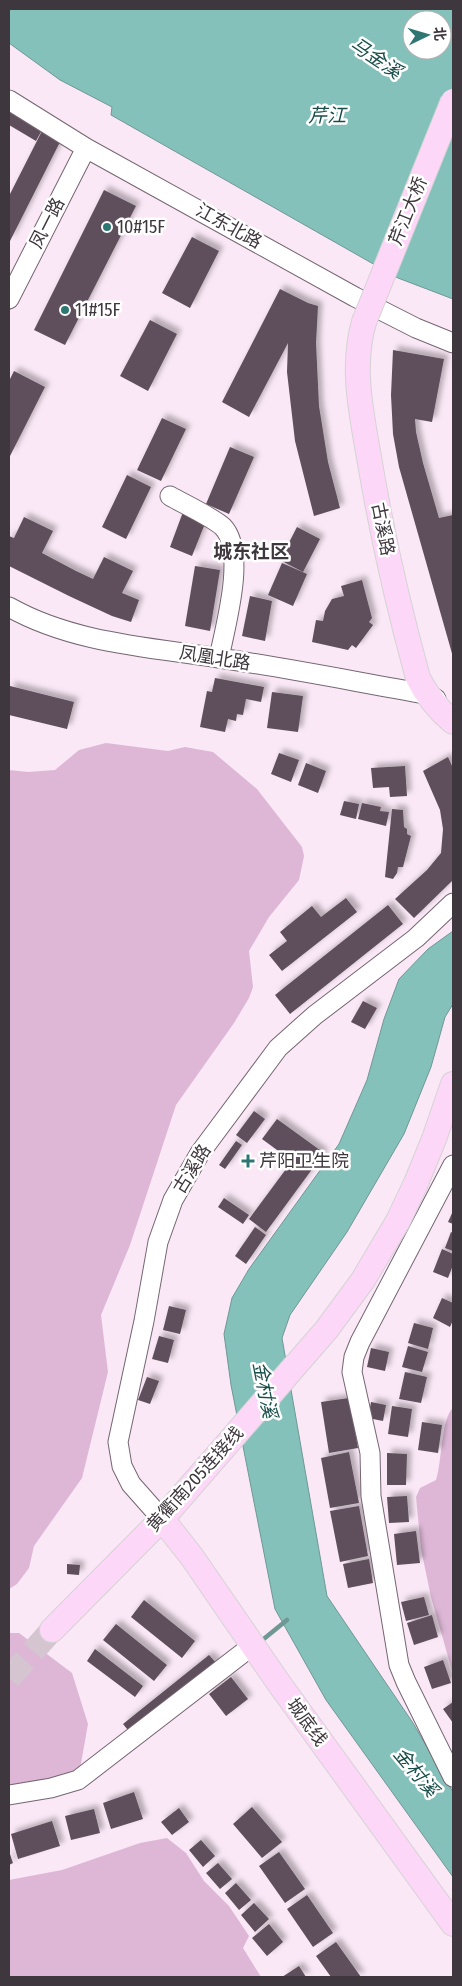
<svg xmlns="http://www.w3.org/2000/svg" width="462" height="1986" viewBox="0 0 462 1986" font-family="'Fira Sans Condensed','Noto Sans SC',sans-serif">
<defs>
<filter id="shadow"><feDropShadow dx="4.5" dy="-4.5" stdDeviation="2.5" flood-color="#0004"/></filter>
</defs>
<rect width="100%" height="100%" fill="#fae8f6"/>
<path fill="#deb7d7" d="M106,743l62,8 17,-4 28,5 44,37 45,58 2,9 -5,24 -30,37 -20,34 4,36 -4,11 -15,25 -58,82 -46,140 -29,70 7,57 -26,106 -48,68 -5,22 -12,16 -8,5v-819l19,2 27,-2 24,-20z
M453,1408v266l-22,-77 -10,-48 -5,-52 4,-9 16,-8c6,-17 5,-62 17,-72z
M9,1633h10l53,40 16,51 -8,45 -36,16 -35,4z
M167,1838l19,15 18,28 25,25 20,30 -6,12 18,29h-252v-97l53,-10 78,-27z"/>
<path fill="#84c1bb" stroke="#6f9895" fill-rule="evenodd" d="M9,9h444v290l-55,-21 -287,-163 1,-8 -52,-27 -51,-37zM412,20h30v30h-30z
M453,931v73l-8,13 -14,50 -27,67 -57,98 -57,83 -8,23 45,258 86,127 40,69v85l-127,-177 -51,-91 -44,-224 -7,-51 8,-36 17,-29 90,-125 28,-64 17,-61 15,-40 29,-30z"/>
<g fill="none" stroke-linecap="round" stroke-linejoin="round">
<path stroke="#6f9895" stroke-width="4.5" d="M260,1642l27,-22"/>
</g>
<path fill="#5e4f5b" filter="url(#shadow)" d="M9,111l33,19 -6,11 -27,-16z
M42,131l19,9 -52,103v-47z
M104,190l32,16 -71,139 -31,-15z
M192,237l27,14 -29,57 -28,-15z
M280,289l28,14 10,3 -2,37 3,63 9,56 12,46 -26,8 -19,-75 -8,-69 1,-29 -39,74 -27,-15z
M150,320l27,14 -29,57 -28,-15z
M393,350l51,9 -12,63 -17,-3 1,13 7,31 16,55 14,-3v142l-54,-190 -6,-33 -2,-39z
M14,371l31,16 -36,71v-77z
M162,418l24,11 -25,52 -24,-11z
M230,447l24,10 -25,57 -23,-10z
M127,475l24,12 -25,52 -24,-12z
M183,512l23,9 -14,35 -22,-9z
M24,517l29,14 -11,22 34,18 17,8 11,-22 29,14 -11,22 17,7 -8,22 -19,-6 -43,-20 -60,-30v-30l5,2z
M297,527l23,12 -17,33 -23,-12z
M282,563l25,11 -14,32 -25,-11z
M195,566l25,4 -10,61 -25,-5z
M362,580l10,38 -3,4 4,3 -17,23 -4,-3 -4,5 -36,-8 4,-22 7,1 2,-10 7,-12 12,-3 -3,-10z
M250,596l22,5 -7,40 -23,-5z
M215,678l49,9 -3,15 -15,-3 -3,16 -6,-1 -1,7 -8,-2 -3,13 -25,-5 7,-36 5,1z
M10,686l64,16 -7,27 -58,-14z
M272,692l31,4 -5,36 -31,-4z
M279,753l20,7 -8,22 -20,-8z
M448,757l5,11v112l-39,38 -19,-19 32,-29 14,-17 2,-24 -3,-19 -17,-39z
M306,763l20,8 -8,22 -20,-8z
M405,766l2,30 -17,1 -1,-10 -16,1 -2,-20z
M344,801l15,3 -3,15 -16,-4z
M362,803l19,4 -1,4 9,1 -3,14 -28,-7z
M392,809l11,1 1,17 3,2v5l4,2 -8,31h-5l-1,6 -4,6 -8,-2z
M346,898l11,14 -75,59 -13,-16 18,-14 -7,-9 32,-26 9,11z
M388,905l15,19 -113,90 -15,-19z
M363,1001l14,7 -12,21 -14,-7z
M254,1111l11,8 -18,24 -11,-8z
M277,1119l47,34 -58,79 -17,-13 43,-58 -30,-22z
M236,1141l6,4 -17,24 -6,-4z
M224,1198l25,17 -6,9 -25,-17z
M453,1211v13l-5,-2z
M255,1227l11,8 -20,29 -11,-8z
M451,1232l2,1v18l-8,-3z
M442,1249l11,5v11l-5,13 -15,-6z
M442,1298l11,5v17l-3,7 -17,-9z
M169,1306l17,4 -6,24 -17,-4z
M414,1323l19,5 -5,21 -20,-6z
M159,1336l15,4 -6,23 -16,-4z
M408,1346l20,6 -6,20 -20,-5z
M371,1348l18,4 -4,19 -18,-4z
M405,1372l22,5 -6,26 -22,-4z
M147,1377l12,4 -9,23 -12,-4z
M349,1398l9,50 -29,5 -8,-51z
M371,1402l15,3 -3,16 -15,-3z
M392,1406l20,3 -4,28 -20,-3z
M422,1422l20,3 -4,28 -20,-3z
M349,1452l10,51 -29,5 -9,-50z
M387,1453l20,1 -1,31h-19z
M407,1496l2,26 -20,1 -2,-26z
M359,1506l9,50 -28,6 -10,-51z
M416,1531l4,32 -23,2 -3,-31z
M369,1559l4,24 -25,5 -5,-24z
M67,1564l13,1 -1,10 -12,-1z
M424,1597l5,18 -23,6 -5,-19z
M144,1600l51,41 -13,17 -51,-41z
M432,1615l6,22 -24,8 -7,-22z
M116,1624l51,41 -13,16 -51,-41z
M95,1649l48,37 -8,11 -48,-36z
M209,1655l9,10 -86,70 -9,-11z
M443,1660l8,23 -19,6 -8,-22z
M231,1677l17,22 -22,17 -17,-22z
M453,1702v21l-10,-14z
M134,1792l9,27 -32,10 -8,-26z
M252,1807l30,35 -20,16 -29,-34z
M179,1808l10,14 -17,13 -11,-13z
M94,1809l6,24 -29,7 -6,-24z
M52,1821l8,25 -42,13 -7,-25z
M201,1840l14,16 -12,11 -14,-17z
M9,1851l4,12 -4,2z
M279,1852l26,37 -20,14 -26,-37z
M218,1863l14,16 -12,10 -14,-16z
M236,1883l15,17 -12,10 -14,-17z
M307,1895l26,38 -20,14 -26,-38z
M254,1903l15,16 -14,13 -14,-17z
M269,1924l14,18 -16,14 -15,-18z
M336,1942l25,35h-30l-15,-21z
M299,1966l7,11h-24z"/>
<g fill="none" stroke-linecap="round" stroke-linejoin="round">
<path stroke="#d4c5d1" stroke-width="24" stroke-dasharray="24 12" stroke-linecap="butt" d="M9,1678l43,-48"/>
<g stroke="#756672" stroke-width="21">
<path id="minor" d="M9,100l77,48 269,149 61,31 37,15
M9,299l77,-151
M170,496c12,7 44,22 53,31 24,25 2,100 -4,131
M9,607c64,36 139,40 210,51 69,10 138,24 207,36l10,5
M453,1165l-93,177 -6,15 -2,15 18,81 1,43 28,169 7,17 47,95
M162,1519l-31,-35 -9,-18 -4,-24 26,-121 14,-79 15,-42 27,-47 78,-105 37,-33 101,-77 37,-35
M9,1795l42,-7 27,-8 175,-135"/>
</g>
<g stroke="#d5d3d4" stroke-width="26">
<path id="major" d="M364,322c-14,48 -1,98 7,147 12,70 28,140 47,209 9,18 19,31 35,44
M162,1519l30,38 86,125 175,242
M52,1630l110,-111 165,-190 36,-49 35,-59 18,-38 18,-44 19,-55"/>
</g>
<use href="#minor" stroke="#fff" stroke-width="19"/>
<use href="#major" stroke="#fdd7f7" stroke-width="24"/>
<g stroke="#d5d3d4" stroke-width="26" stroke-linecap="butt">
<path id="major-bridge" d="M364,322l89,-221"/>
</g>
<use href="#major-bridge" stroke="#fdd7f7" stroke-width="24"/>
</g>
<g fill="#2d7671" stroke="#fff" stroke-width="2">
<circle cx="107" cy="227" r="5"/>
<circle cx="65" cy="310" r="5"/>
<path d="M245.5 1153.5h5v5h5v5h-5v5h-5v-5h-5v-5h5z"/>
</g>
<g text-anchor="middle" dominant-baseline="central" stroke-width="5" stroke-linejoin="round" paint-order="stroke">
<g font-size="18" fill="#3e373d" stroke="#fff">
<text transform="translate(408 211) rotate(-68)">芹江大桥</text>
<text transform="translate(47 223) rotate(-63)">凤一路</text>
<text transform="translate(229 226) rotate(29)">江东北路</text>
<text transform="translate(383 529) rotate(79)">古溪路</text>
<text transform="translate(215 658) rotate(9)">凤凰北路</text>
<text transform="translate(192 1169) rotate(-58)">古溪路</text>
<text transform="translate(195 1479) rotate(-48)">黄衢南205连接线</text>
<text transform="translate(307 1722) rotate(54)">城底线</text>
</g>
<g font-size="18" fill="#3e373d" stroke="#fff" text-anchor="start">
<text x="117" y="227">10#15F</text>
<text x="75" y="310">11#15F</text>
<text x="259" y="1161">芹阳卫生院</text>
</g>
<g font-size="19" font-style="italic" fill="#184e4a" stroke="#fff">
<text transform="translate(376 58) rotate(34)">马金溪</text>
<text x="327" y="115">芹江</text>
<text transform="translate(265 1390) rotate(79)">金村溪</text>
<text transform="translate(416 1772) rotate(50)">金村溪</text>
</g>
<g font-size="19" font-weight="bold" fill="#3e373d" stroke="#fff">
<text x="251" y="551">城东社区</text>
</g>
</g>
<rect width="462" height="1986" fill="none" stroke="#3e373d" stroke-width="20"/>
<g transform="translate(427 35) rotate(85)"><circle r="24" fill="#ffffff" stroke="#b2afb1"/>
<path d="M0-4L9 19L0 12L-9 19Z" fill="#2d7671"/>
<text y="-8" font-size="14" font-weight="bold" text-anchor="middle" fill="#3e373d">北</text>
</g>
</svg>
